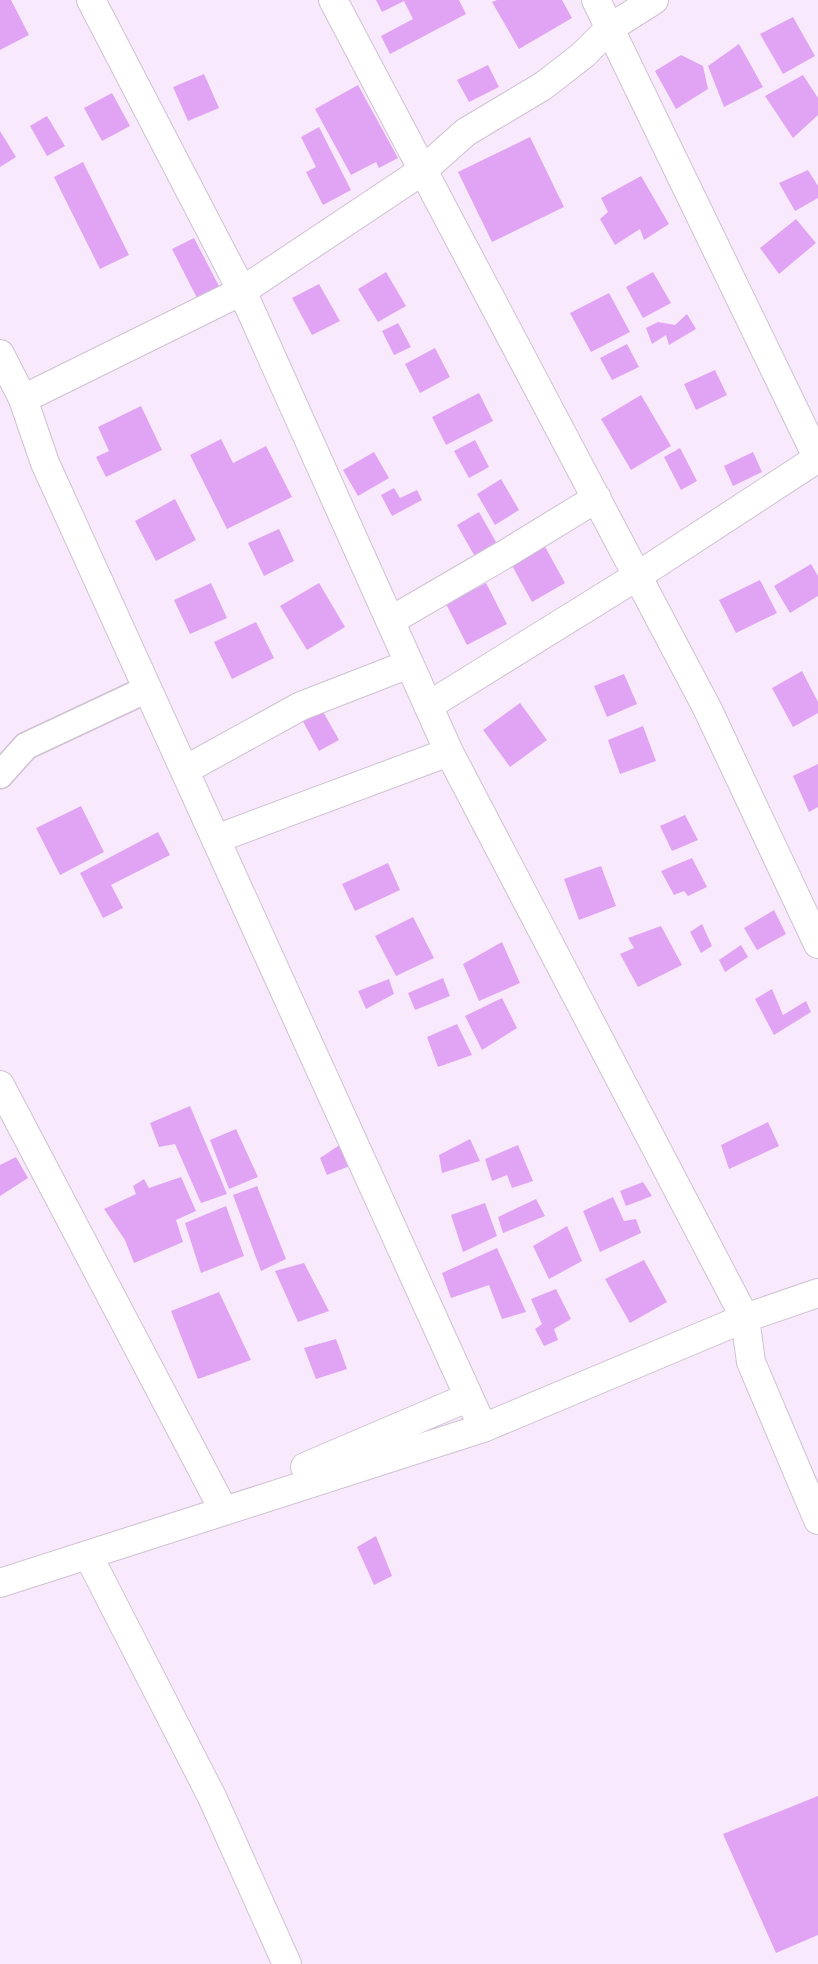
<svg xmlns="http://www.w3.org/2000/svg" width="818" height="1964" viewBox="0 0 818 1964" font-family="Cabin,sans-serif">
<rect width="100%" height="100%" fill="#f8eafc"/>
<path fill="#e1a4f4" d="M0,0h11l18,35 -29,15z
M376,0h83l7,14 -76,40 -9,-18 32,-17 -9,-18 -22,11z
M497,0h65l10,18 -53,31 -27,-47z
M793,17l22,39 -32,18 -23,-40z
M739,44l24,43 -39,20 -16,-41z
M681,55l22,11 5,23 -32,20 -21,-38z
M488,65l11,22 -30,15 -12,-22z
M204,74l15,34 -31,13 -15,-34z
M803,75l15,23v17l-25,23 -28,-42z
M358,85l40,73 -19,10 -3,-6 -25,13 -36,-66z
M112,93l18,33 -28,15 -18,-33z
M47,116l18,30 -18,10 -17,-30z
M319,127l32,63 -28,15 -17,-33 10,-5 -15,-30z
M0,131l16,26 -16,10z
M530,137l34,70 -72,35 -34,-70z
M83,162l46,93 -29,14 -46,-92z
M808,170l10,16v12l-23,13 -16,-28z
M641,176l28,48 -25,16 -4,-11 -25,16 -15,-26 8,-7 -7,-14z
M796,219l20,24 -37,31 -19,-26z
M194,238l26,50 -22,12 -26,-51z
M386,272l20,34 -28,16 -20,-33z
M653,272l18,31 -28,15 -17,-31z
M319,284l21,37 -28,14 -20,-37z
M609,293l21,39 -39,20 -21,-39z
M687,314l9,15 -27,16 -3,-10 -14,9 -6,-16 12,-6 17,3z
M398,323l13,24 -17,8 -12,-24z
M627,344l12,23 -27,13 -12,-22z
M435,348l15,29 -30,16 -15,-29z
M715,370l12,25 -31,15 -12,-26z
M479,393l14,28 -47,24 -14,-28z
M641,395l30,51 -40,24 -30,-51z
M141,406l21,44 -56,27 -10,-20 13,-6 -11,-24z
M221,439l12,24 33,-17 26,51 -65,32 -37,-74z
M475,440l14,27 -20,11 -15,-27z
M680,448l17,33 -16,9 -17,-33z
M374,452l15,26 -31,18 -15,-26z
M753,452l9,20 -29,14 -9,-20z
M501,479l18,31 -24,15 -18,-31z
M394,488l6,10 17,-8 5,10 -30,16 -11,-21z
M175,499l21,41 -40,21 -21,-40z
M479,512l21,37 -22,13 -21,-37z
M279,529l15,32 -30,15 -16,-33z
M543,543l22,40 -33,19 -22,-40z
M811,564l7,12v20l-28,17 -16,-27z
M760,580l17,33 -41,20 -17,-33z
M211,583l16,35 -37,16 -16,-34z
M319,583l26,44 -38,23 -27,-44z
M486,583l21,41 -40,21 -21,-41z
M256,622l18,36 -42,21 -18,-37z
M802,671l16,31v11l-25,14 -21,-39z
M624,674l13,30 -30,13 -13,-31z
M520,703l27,37 -37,27 -27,-37z
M321,708l18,32 -20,11 -18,-33z
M643,726l13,35 -36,13 -12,-34z
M818,764v43l-9,5 -16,-36z
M81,806l23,46 -44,23 -24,-47z
M685,815l13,25 -26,11 -12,-25z
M158,832l12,23 -59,30 12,23 -20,10 -23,-45z
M692,858l15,29 -19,9 -4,-5 -10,4 -13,-24z
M388,863l12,27 -45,21 -13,-27z
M601,866l15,40 -37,14 -15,-41z
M774,910l12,24 -29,16 -13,-22z
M413,917l21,41 -38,18 -21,-40z
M702,924l10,22 -11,7 -11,-21z
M661,926l21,39 -44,22 -18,-33 14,-6 -6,-10z
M502,942l18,41 -41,18 -16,-37z
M741,945l7,12 -23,15 -6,-12z
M443,978l7,18 -35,14 -7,-17z
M389,979l5,15 -28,15 -8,-18z
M772,989l11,26 23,-14 5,11 -37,23 -19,-36z
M502,998l15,30 -35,22 -17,-34z
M457,1024l15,31 -34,12 -11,-30z
M190,1106l37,88 -26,9 -26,-59 -16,3 -9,-24z
M768,1122l11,24 -50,23 -8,-24z
M236,1129l22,48 -29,12 -19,-49z
M470,1139l10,22 -38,12 -3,-18z
M341,1144l11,21 -25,10 -7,-17z
M518,1145l15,36 -21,7 -5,-13 -15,6 -7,-22z
M16,1157l12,21 -28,18v-31z
M181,1177l15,34 -20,9 7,22 -49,21 -9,-23 -21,-31 32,-15 -3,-8 11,-7 5,9z
M643,1182l9,14 -26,10 -6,-15z
M257,1186l29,73 -25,12 -28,-76z
M613,1197l11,24 12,-2 5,14 -41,19 -17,-41z
M536,1199l9,17 -42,17 -5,-16z
M485,1203l12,33 -34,16 -12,-37z
M226,1206l18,50 -43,17 -16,-50z
M567,1226l15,35 -33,18 -16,-33z
M497,1248l29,64 -24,7 -13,-34 -38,13 -9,-25z
M644,1260l23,42 -37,21 -25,-44z
M304,1263l25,48 -31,11 -23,-51z
M556,1289l15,30 -17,10 4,11 -14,6 -9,-17 7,-5 -11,-25z
M219,1292l32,68 -53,19 -27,-68z
M336,1339l11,30 -31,10 -12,-31z
M376,1536l16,40 -18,9 -17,-38z
M818,1796v139l-42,18 -53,-119z"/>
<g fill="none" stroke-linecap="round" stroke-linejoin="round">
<g stroke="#cfc1d3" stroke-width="29">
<path id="pedestrian" d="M0,775l26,-29 113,-53"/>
</g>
<g stroke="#cfc1d3" stroke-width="30">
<path id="minor" d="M91,0l151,291 207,461 296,566 6,44 67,158
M333,0l374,708 111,236
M596,0l222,459
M0,354l23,45 22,64 438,965
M23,399l219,-108 180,-120 44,-39 77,-46 40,-31 27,-27 44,-28
M390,621l117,-68 90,-55
M428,706l211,-131 179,-117
M185,770l116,-64 108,-42
M216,839l233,-87
M0,1085l224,426
M305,1467l164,-70
M88,1555l124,242 75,167
M0,1583l483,-155 262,-110 73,-25"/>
</g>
<use href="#pedestrian" stroke="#fff" stroke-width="26"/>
<use href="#minor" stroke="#fff" stroke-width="28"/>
</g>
</svg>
